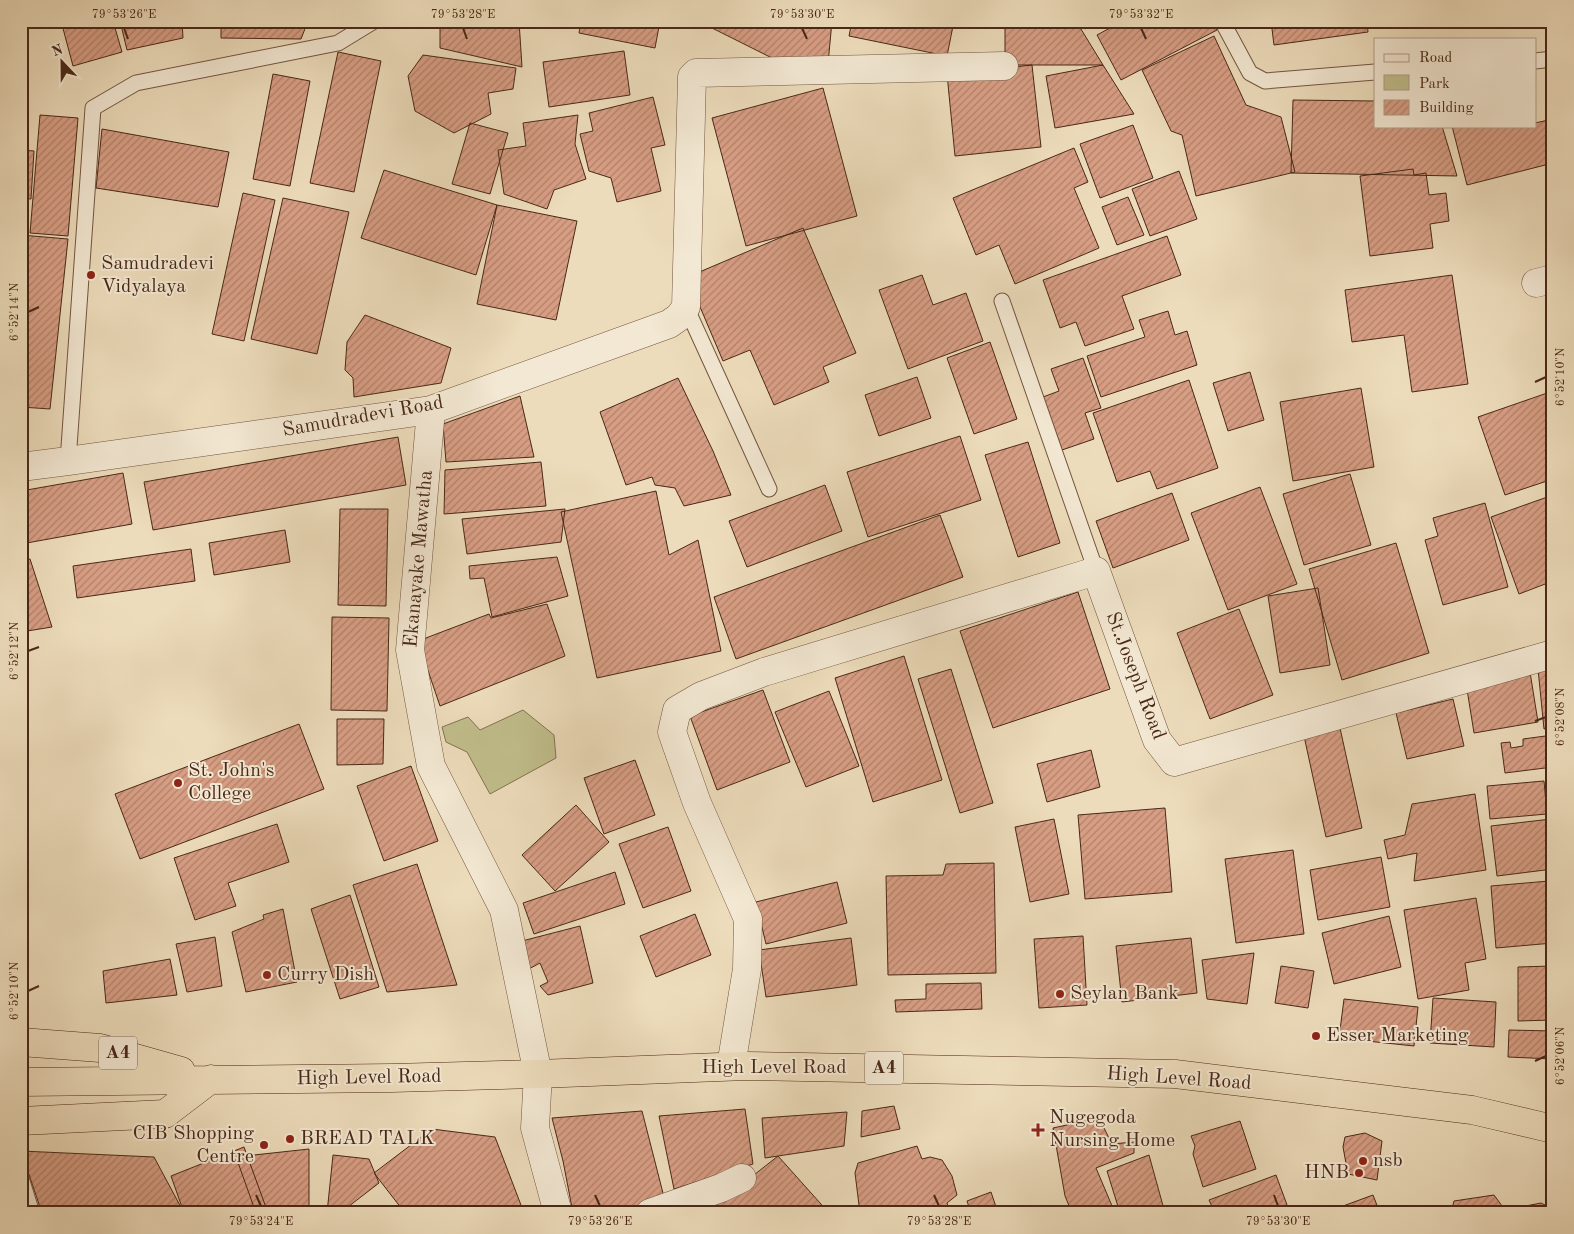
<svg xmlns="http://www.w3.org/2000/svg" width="1574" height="1234" viewBox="0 0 1574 1234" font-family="'Old Standard TT',serif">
<defs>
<pattern id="building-hatch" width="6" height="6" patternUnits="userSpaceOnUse" patternTransform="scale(1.25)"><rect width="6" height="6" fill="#d89e84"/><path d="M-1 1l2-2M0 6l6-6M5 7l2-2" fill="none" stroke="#b1816b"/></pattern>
</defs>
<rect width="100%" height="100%" fill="#eddcbb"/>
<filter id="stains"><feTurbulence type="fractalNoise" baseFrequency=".004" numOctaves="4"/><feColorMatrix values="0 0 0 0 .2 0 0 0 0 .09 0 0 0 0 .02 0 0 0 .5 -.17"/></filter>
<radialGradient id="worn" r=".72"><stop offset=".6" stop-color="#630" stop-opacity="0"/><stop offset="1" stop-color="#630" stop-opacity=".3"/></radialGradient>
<path fill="#c0be8b" stroke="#857351" d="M523,710l31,25 2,23 -66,36 -23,-42 -21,-10 -4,-15 26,-10 12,13z"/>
<path fill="url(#building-hatch)" stroke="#4a2817" d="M61,21h52l9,31 -49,14z
M120,21h62l1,17 -56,12z
M221,21h87l-7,18 -80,-1z
M440,21h79l3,46 -82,-19z
M581,21h79l-5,27 -76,-15z
M713,21h119l-4,43 -56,-6 -60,-30z
M852,21h102l-7,35 -98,-20z
M997,21h79l27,44h-98v-41z
M1081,21h18l-14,8z
M1123,21h90l4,9 -96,50 -24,-45z
M1271,21h96l1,11 -94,13z
M1481,21h72v1l-72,3z
M1214,36l32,69 35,12 14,55 -99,24 -14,-61 -11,-4 -29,-61z
M624,51l6,44 -81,12 -6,-45z
M338,52l43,9 -27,131 -44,-9z
M423,55l93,13 -3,21 -25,4 3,21 -37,19 -39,-22 -7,-35z
M1032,65l9,82 -86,9 -8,-82z
M1103,65l31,49 -79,14 -9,-52z
M273,74l37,7 -20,105 -37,-7z
M823,88l34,128 -111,30 -34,-128z
M653,97l12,48 -14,3 10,43 -44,11 -6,-24 -22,-7 -9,-37 13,-3 -4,-18z
M1293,100l82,1v25h67l15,50 -166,-3z
M40,115l38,3 -10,118 -38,-3z
M578,115l-3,29 11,35 -32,11 -7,19 -43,-15 -6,-44 28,-4 -3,-23z
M1553,119v44l-86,22 -15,-59h83v-3z
M470,123l38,10 -18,61 -38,-10z
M1133,125l20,53 -53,20 -20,-54z
M102,129l127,23 -11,55 -122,-19z
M1074,148l14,34 -14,6 25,60 -84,36 -16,-39 -23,10 -23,-57z
M21,150l13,1 -3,48 -10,-1z
M1413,169l1,6 12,-2 3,22 17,-2 3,28 -19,3 3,24 -63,8 -10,-80z
M384,170l113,35 -21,70 -115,-37z
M1179,171l18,48 -47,17 -18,-47z
M243,193l32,7 -31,141 -32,-7z
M1128,197l16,38 -27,10 -15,-38z
M283,198l66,14 -32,142 -66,-15z
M497,205l80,16 -21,99 -79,-16z
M803,228l53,125 -33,14 6,15 -55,23 -24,-55 -27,11 -34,-80 8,-8z
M21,235l47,4 -18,170 -29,-2z
M1167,236l14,39 -59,21 12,33 -49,17 -9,-24 -16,6 -17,-48z
M922,275l11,30 33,-12 17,48 -75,28 -29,-79z
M1452,275l16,109 -56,8 -8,-57 -52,7 -7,-52z
M1168,311l7,24 12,-4 10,34 -96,32 -14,-41 58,-19 -6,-17z
M365,315l86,33 -10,35 -87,14 -1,-19 -8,-8 2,-28z
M990,342l27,77 -43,15 -27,-76z
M1083,358l18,50 -16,5 9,26 -32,11 -19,-53 16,-6 -8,-22z
M1250,372l14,48 -36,11 -15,-48z
M917,377l14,41 -52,18 -14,-41z
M678,378l35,73 18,44 -47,11 -9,-18 -20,-3 -3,-8 -26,8 -26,-73z
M1189,380l29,88 -61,21 -7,-18 -33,11 -24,-69z
M1361,388l13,79 -81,14 -13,-79z
M1553,391v88l-48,16 -27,-78z
M520,396l14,61 -88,5 -3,-38z
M960,436l21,64 -113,37 -21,-65z
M398,437l8,48 -253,45 -9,-48z
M1028,442l32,101 -42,14 -33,-102z
M541,462l5,44 -102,8 1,-44z
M123,473l9,51 -111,20v-53z
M1350,474l21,71 -67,20 -21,-71z
M825,485l17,46 -95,36 -18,-46z
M1260,487l37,97 -69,26 -37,-97z
M656,491l13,64 29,-15 23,111 -124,27 -36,-166z
M1172,493l17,47 -76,28 -17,-47z
M1553,495v86l-34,13 -28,-77z
M1485,503l23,84 -65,18 -18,-65 13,-4 -5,-18z
M340,509h48l-2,97 -48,-1z
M565,509l-4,33 -94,12 -5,-35z
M940,515l23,62 -227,82 -22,-62z
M285,530l5,32 -76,13 -5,-32z
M1396,543l33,110 -87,27 -33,-111z
M191,549l4,32 -118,17 -4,-32z
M557,557l11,39 -76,21 -8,-39 -14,1 -1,-13z
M30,559l22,68 -31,5v-72z
M1318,588l12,77 -50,8 -12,-77z
M1078,592l32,97 -117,39 -33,-97z
M547,604l18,52 -125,50 -22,-65 71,-27 2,4z
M1239,609l34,86 -63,24 -33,-86z
M332,617l57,1 -2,93 -56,-1z
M904,656l38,124 -69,22 -38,-124z
M1553,667v61l-9,1 -6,-60z
M951,669l42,134 -33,10 -42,-134z
M1530,672l8,50 -64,11 -8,-50z
M763,690l27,72 -73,28 -27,-74z
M829,691l30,75 -53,21 -31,-75z
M1453,699l11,47 -57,13 -11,-46z
M337,719h47l-1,45 -46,1z
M299,724l25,65 -184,70 -25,-65z
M1340,728l22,100 -36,9 -22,-101z
M1553,735v32l-48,6 -4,-30 9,-1 1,6 12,-2v-7z
M1091,750l9,37 -53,15 -10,-38z
M635,760l20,55 -51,19 -20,-56z
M411,766l27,75 -54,20 -27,-75z
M1544,781l3,33 -57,5 -3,-33z
M1475,794l11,76 -72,11 3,-28 -29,6 -4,-19 21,-5 7,-31z
M576,805l33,37 -54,49 -33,-36z
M1165,808l7,84 -87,7 -7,-84z
M1054,819l15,75 -39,8 -15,-75z
M1551,819l2,13v37l-56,7 -6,-50z
M277,824l12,38 -61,21 8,23 -41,14 -21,-62z
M668,827l23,64 -48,17 -24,-64z
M1293,850l11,84 -68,9 -11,-84z
M1381,857l9,50 -72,13 -8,-50z
M994,863l2,110 -108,2 -2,-99 57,-1 3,-11z
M417,864l40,121 -70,7 -34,-107z
M615,872l10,32 -91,30 -11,-31z
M1549,881l4,62 -57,5 -5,-62z
M837,882l10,41 -81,21 -10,-42z
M350,895l29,92 -39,12 -29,-90z
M1476,898l10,61 -21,4 4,27 -51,9 -14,-89z
M283,909l14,73 -51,10 -14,-60 32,-13 -1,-4z
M695,914l16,41 -55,22 -16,-41z
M1389,916l12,51 -67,17 -12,-51z
M580,926l13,57 -45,12 -8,-9 8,-4 -8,-19 -13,7 -5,-29z
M1083,936l4,69 -48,3 -5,-69z
M215,937l7,49 -35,6 -11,-48z
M851,938l6,47 -91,12 -7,-47z
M1191,938l6,55 -75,9 -6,-56z
M1254,953l-7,51 -40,-5 -5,-39z
M170,959l7,36 -71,8 -3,-32z
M1281,966l33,5 -6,37 -33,-5z
M1553,966v54l-35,1v-54z
M981,983l1,26 -86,3 -1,-12 31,-1v-15z
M1433,998l63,4 -2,45 -64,-4z
M1344,999l74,8 -4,39 -75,-8z
M1509,1030l44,1v28l-45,-2z
M894,1106l6,23 -39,8 1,-26z
M745,1109l8,55 -79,25 -15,-73z
M642,1111l23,90 -49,12h-43l-10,-52 -11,-43z
M847,1112l-3,34 -79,12 -3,-40z
M1099,1118l13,26 22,-2v11l-38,15 19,45h-43l-7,-17 -12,-68z
M1240,1121l16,48 -53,18 -10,-33 2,-8 -4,-10z
M432,1129l63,8 29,76h-119l-31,-40z
M1365,1133l17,8 -5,39 -29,-6 -5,-27 2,-10z
M917,1146l5,13 8,-2 12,3 10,16 5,19 -10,8 3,10h-90l-5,-40 3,-10z
M244,1147l24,66h-84l-13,-37z
M309,1149v64h-53l-20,-56z
M21,1151l133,6 29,54 -2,2h-139z
M333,1155l36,4 10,24 -39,30h-13z
M1149,1155l16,58h-45l-13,-42z
M778,1156l51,57h-115l-3,-4z
M1276,1175l14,38h-75l-6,-13z
M991,1192l7,21h-27l-4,-12z
M1373,1195l7,18h-37v-7z
M1494,1195l11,15 36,-7 12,6v4h-102l3,-12z"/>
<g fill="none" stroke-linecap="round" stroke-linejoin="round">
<g stroke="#735540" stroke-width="17">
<path id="lane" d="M1222,21l28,52 15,8 110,-9
M1535,61l18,-2
M1002,301l94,270
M686,307l83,182
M68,461l25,-353 43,-25 202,-40 36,-22
M21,1178l11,35"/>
</g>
<g stroke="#735540" stroke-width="29">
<path id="street" d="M1536,283l17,-4
M431,410l-21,240 21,116 73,144 34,164 -3,54 23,85
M21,467l47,-6 363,-51 238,-86 10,-7 7,-10 6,-230 4,-4 308,-7
M731,1066l16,-97 1,-50 -51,-116 -25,-71 5,-22 24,-14 63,-24 332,-101 61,169 17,22 379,-108
M650,1213l71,-25 21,-10"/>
</g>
<g stroke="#4a2817" stroke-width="29">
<path id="highway" d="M21,1042l79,6 81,23
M21,1082l371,-4 146,-4 208,-8 429,8 297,36 81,19
M21,1121l144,-7 46,-35"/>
</g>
<use href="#lane" stroke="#f3e8d3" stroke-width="15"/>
<use href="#street" stroke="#f3e8d3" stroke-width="28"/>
<use href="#highway" stroke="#eddcbb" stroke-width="28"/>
</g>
<path fill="none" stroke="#4a2817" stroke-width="2" d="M124,28l4,11M463,28l4,11M802,28l5,11M1141,28l5,11M28,312l11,-5M1535,382l11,-5M28,651l11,-4M1535,721l11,-4M28,991l11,-5M1535,1061l11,-5M256,1195l5,11M595,1195l5,11M934,1195l5,11M1274,1195l4,11"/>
<g fill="#8f2418" stroke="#f3e8d3" stroke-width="2">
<circle cx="91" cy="275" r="5"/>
<circle cx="178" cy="783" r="5"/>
<circle cx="267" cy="975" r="5"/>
<circle cx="1060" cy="994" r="5"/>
<circle cx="1316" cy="1036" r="5"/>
<path d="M1035.5 1122.5h5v5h5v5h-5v5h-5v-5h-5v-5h5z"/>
<circle cx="290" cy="1139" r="5"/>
<circle cx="264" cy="1145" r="5"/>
<circle cx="1363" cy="1161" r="5"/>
<circle cx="1359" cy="1173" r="5"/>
</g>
<g text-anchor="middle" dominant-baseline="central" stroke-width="4" stroke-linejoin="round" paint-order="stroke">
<g fill="#f3e8d3" stroke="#7d624f" stroke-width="1">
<rect x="99" y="1036.5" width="38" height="33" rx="4"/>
<rect x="865" y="1051.5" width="38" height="33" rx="4"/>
</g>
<g font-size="19" font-weight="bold" fill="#4a2817">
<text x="118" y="1053">A4</text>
<text x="884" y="1068">A4</text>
</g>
<g font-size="20" fill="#4a2817" stroke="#f3e8d3" text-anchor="start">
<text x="101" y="264">Samudradevi<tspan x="101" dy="23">Vidyalaya</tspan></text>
<text x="188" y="771">St. John's<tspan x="188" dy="23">College</tspan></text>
<text x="277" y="975">Curry Dish</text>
<text x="1070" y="994">Seylan Bank</text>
<text x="1326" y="1036">Esser Marketing</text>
<text x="1049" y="1118">Nugegoda<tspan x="1049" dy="23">Nursing Home</tspan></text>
<text x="254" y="1134" text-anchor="end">CIB Shopping<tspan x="254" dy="23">Centre</tspan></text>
<text x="300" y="1139">BREAD TALK</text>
<text x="1373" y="1161">nsb</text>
<text x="1349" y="1173" text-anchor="end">HNB</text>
</g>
<g font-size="20" fill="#4a2817" stroke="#f3e8d3">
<text transform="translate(363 417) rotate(-10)">Samudradevi Road</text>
<text transform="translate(419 559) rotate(-85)">Ekanayake Mawatha</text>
<text transform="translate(1135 676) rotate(69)">St.Joseph Road</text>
<text x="774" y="1068">High Level Road</text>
<text transform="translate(369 1078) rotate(-1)">High Level Road</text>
<text transform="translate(1179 1079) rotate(4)">High Level Road</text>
</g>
</g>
<rect width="1574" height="1234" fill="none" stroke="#eddcbb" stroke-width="55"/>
<rect x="1374" y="38" width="162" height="90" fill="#f3e8d3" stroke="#af9b88"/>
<rect x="1384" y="54" width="25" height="8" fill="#f3e8d3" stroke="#af9b88"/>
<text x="1419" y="62" font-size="15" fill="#4a2817">Road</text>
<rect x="1384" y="75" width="25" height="15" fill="#c0be8b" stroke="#af9b88"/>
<text x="1419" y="88" font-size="15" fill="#4a2817">Park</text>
<rect x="1384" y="100" width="25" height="15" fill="url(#building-hatch)" stroke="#af9b88"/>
<text x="1419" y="112" font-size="15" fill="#4a2817">Building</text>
<g transform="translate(62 62) rotate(338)" stroke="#f3e8d3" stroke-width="4" paint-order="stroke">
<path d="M0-4L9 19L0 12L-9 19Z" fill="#4a2817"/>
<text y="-8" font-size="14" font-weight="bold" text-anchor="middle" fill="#4a2817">N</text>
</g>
<rect x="28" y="28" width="1518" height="1178" fill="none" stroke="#4a2817" stroke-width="2"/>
<g font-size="12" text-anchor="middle" fill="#4a2817">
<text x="124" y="18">79°53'26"E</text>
<text x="463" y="18">79°53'28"E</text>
<text x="802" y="18">79°53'30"E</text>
<text x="1141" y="18">79°53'32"E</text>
<text transform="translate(14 312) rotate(-90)" y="4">6°52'14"N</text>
<text transform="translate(1560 377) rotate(-90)" y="4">6°52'10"N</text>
<text transform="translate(14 651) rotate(-90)" y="4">6°52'12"N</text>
<text transform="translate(1560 717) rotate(-90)" y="4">6°52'08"N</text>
<text transform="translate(14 991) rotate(-90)" y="4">6°52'10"N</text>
<text transform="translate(1560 1056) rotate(-90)" y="4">6°52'06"N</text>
<text x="261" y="1225">79°53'24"E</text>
<text x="600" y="1225">79°53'26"E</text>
<text x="939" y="1225">79°53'28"E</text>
<text x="1278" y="1225">79°53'30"E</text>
</g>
<rect width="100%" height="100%" filter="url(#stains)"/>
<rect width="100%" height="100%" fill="url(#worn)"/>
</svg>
